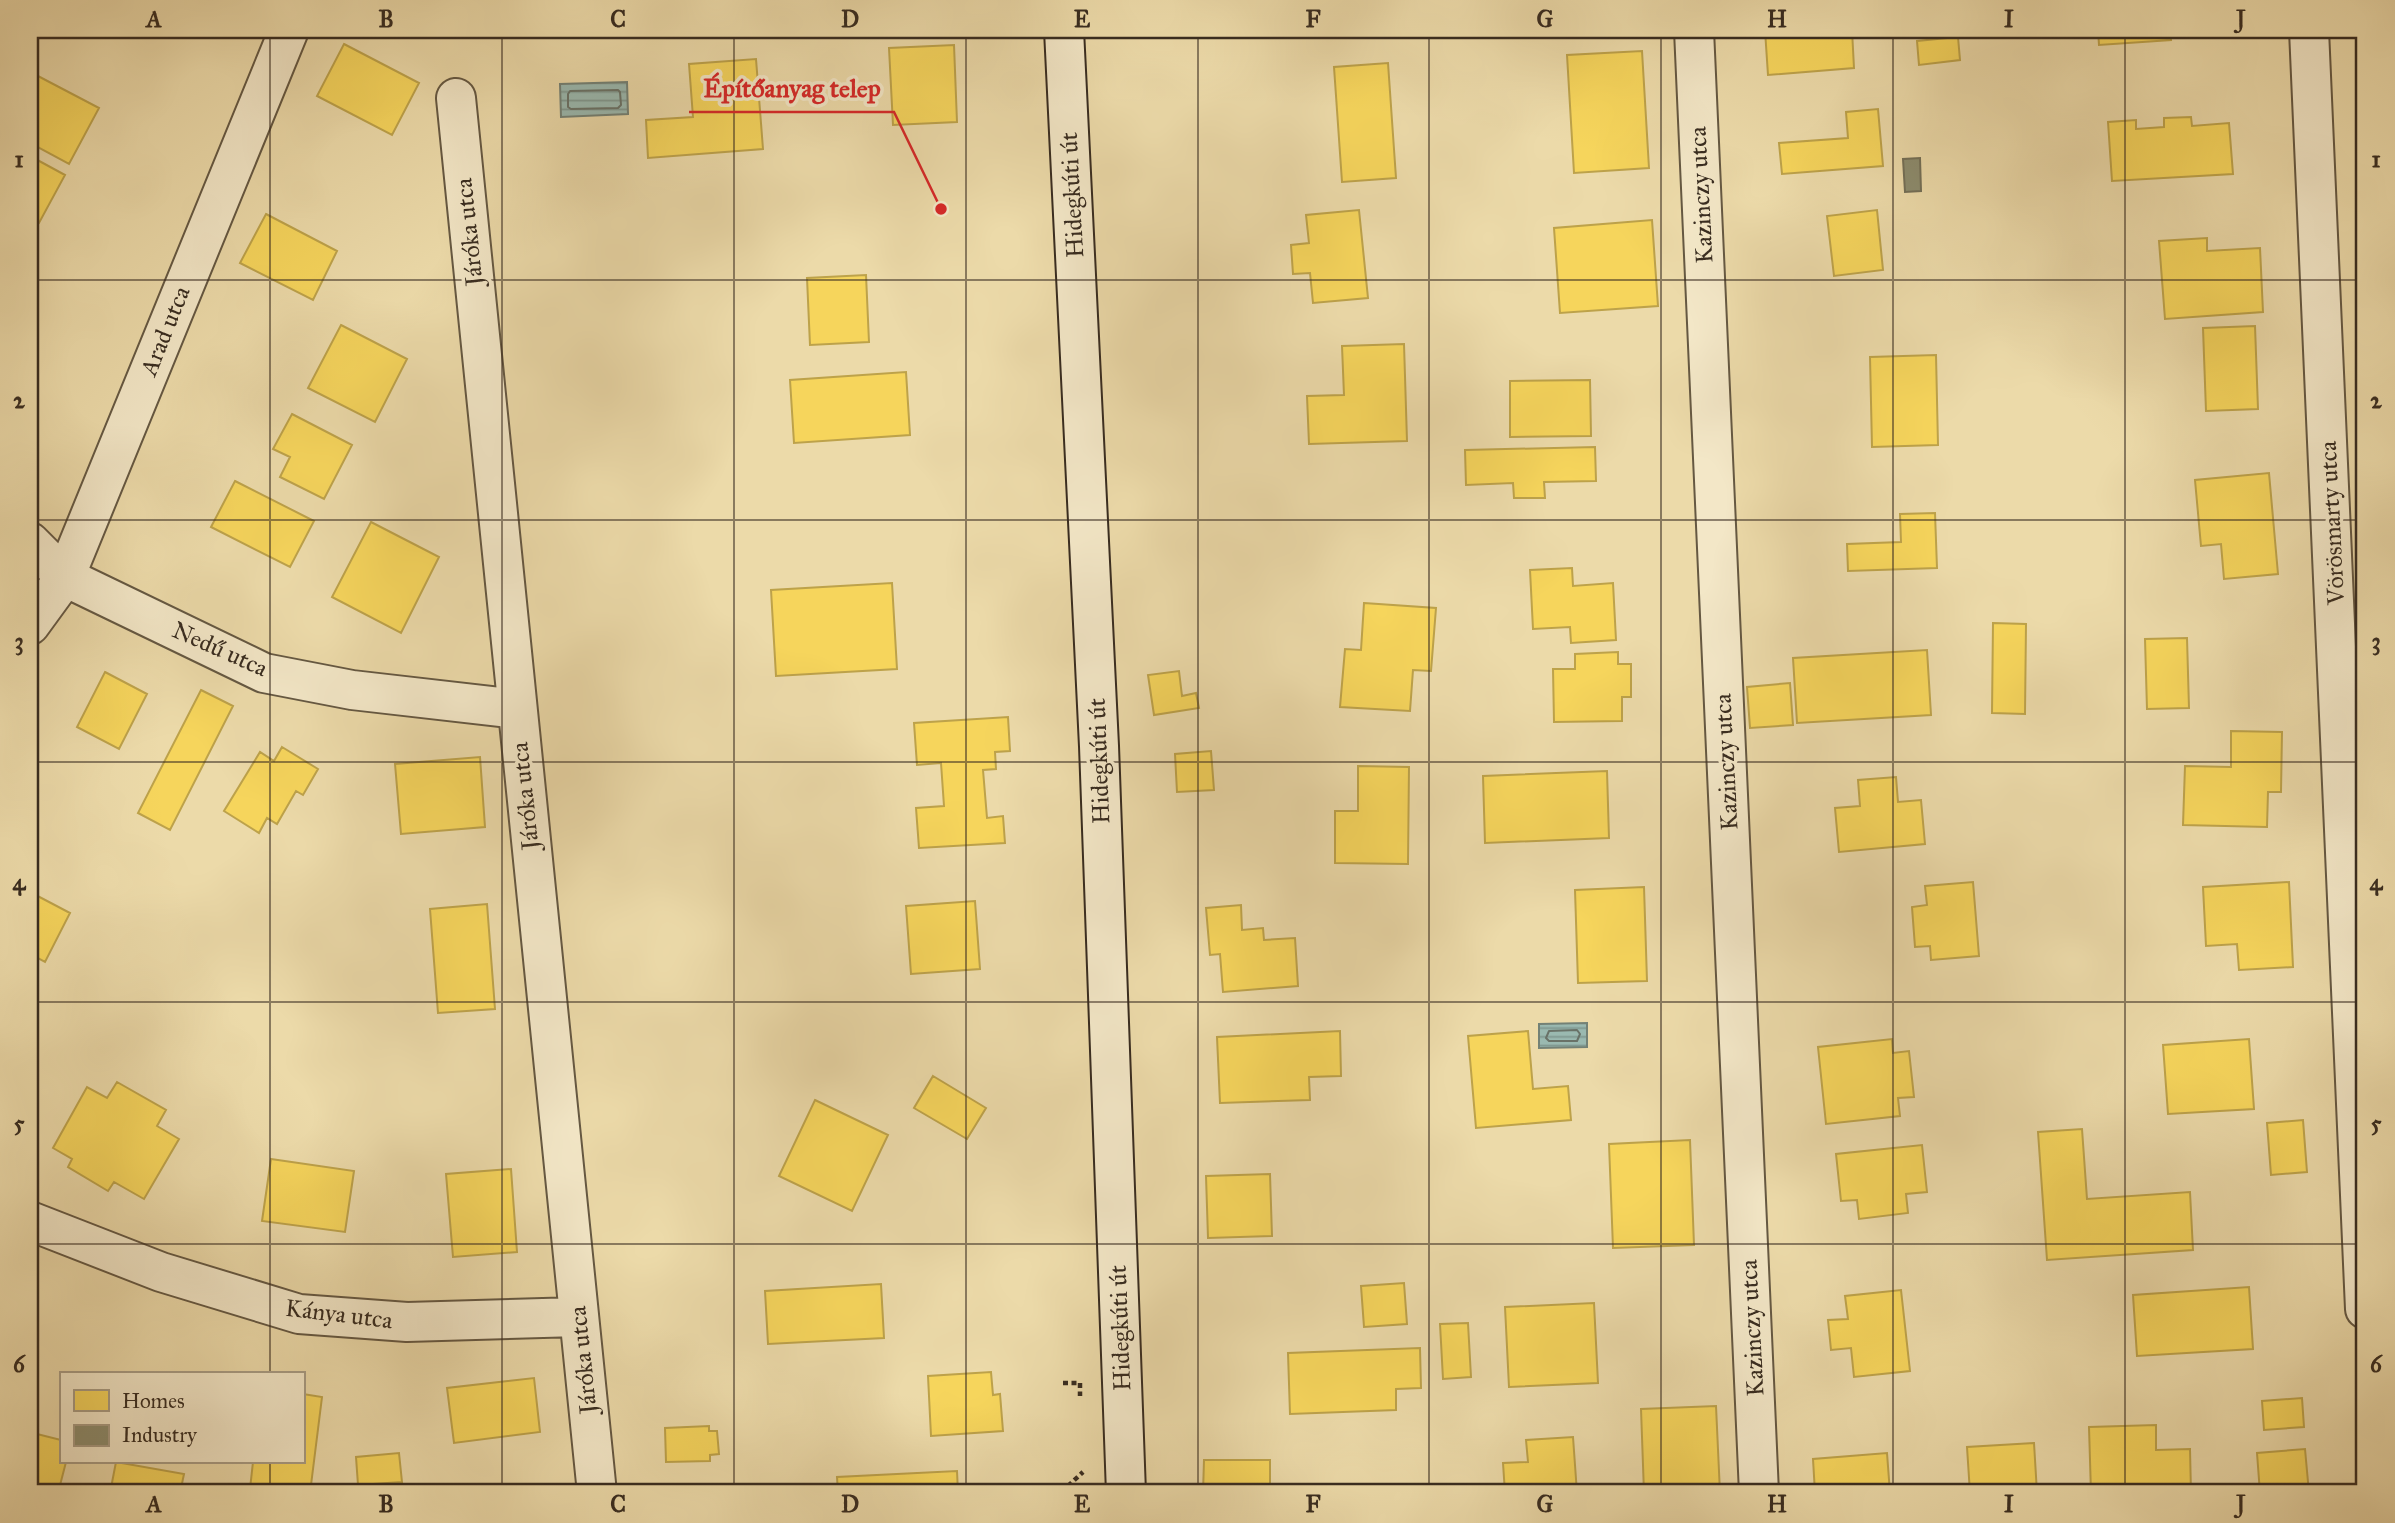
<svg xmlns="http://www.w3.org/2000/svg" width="2395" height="1523" viewBox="0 0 2395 1523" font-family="'IM FELL Great Primer',serif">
<defs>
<pattern id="water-rules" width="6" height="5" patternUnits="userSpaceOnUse" patternTransform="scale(1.75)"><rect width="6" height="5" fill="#9ab9b0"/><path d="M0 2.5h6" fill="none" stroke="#7f978f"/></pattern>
</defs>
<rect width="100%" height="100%" fill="#ecdaa9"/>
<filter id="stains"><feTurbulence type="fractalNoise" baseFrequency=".00286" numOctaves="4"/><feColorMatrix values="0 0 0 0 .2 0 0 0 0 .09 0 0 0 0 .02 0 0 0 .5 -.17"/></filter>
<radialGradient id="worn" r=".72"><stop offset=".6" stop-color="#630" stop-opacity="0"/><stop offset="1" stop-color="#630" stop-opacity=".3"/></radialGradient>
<path fill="url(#water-rules)" stroke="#738176" stroke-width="2" d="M627,82l1,32 -67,3 -1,-33z
M1587,1023v24l-48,1v-24z"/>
<path fill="#f6d55c" stroke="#bda24a" stroke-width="2" d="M1765,30h87l2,38 -86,7z
M2098,30h72l1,10 -72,5z
M1958,37l2,23 -41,5 -2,-24z
M344,44l75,39 -27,52 -75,-39z
M954,45l3,77 -64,3 -4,-77z
M1642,51l7,117 -75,5 -7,-118z
M756,59l7,90 -115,9 -2,-38 47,-3 -4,-53z
M1388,63l8,115 -54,4 -8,-115z
M36,75l63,33 -30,56 -39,-21v-57z
M1878,109l5,57 -101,8 -3,-31 69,-5 -2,-26z
M2191,117l1,9 37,-3 4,51 -121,7 -4,-59 28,-2v9l28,-2v-9z
M30,156l35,19 -26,48 -9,-5z
M1359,210l9,88 -55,5 -3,-30 -17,1 -2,-29 18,-2 -3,-28z
M1877,210l6,60 -49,6 -7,-60z
M266,214l71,37 -24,49 -73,-37z
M1652,220l6,86 -98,7 -6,-85z
M2207,238v13l53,-3 3,64 -98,7 -6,-78z
M866,275l3,67 -59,3 -3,-67z
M341,325l66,34 -32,63 -67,-34z
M2255,326l3,83 -52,2 -3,-83z
M1404,344l3,97 -98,3 -2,-48 37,-1 -2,-49z
M1936,355l2,90 -66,2 -2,-90z
M906,372l4,63 -116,8 -4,-63z
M1590,380l1,56 -81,1v-56z
M292,414l60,31 -28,54 -44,-22 10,-20 -17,-8z
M1595,447l1,34 -52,1 1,16h-31l-1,-15 -47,2 -1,-35z
M2269,473l9,101 -54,5 -3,-35 -20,2 -6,-66z
M235,481l79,40 -24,46 -79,-40z
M1935,513l2,55 -89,3 -1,-27 54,-2 -1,-28z
M371,522l68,35 -38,76 -69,-36z
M1572,568l1,18 40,-3 3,57 -45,3 -1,-16 -37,2 -3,-59z
M892,583l5,86 -121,7 -5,-86z
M1364,603l72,5 -5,63 -18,-1 -3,41 -70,-4 5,-58 16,1z
M1993,623l33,1 -1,90 -33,-1z
M2187,638l2,70 -42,1 -2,-70z
M1927,650l4,65 -134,8 -4,-65z
M1618,652v12h13v33h-9v24l-68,1 -1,-53h22v-15z
M1179,671l3,25 14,-3 3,15 -45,7 -6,-40z
M105,672l42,22 -28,55 -42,-22z
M1790,683l3,42 -43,3 -3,-41z
M201,690l32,16 -63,124 -32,-17z
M1008,717l2,34 -15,1 1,17 -13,1 4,48 16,-2 2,27 -86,5 -3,-40 28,-2 -3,-43 -24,2 -3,-42z
M2231,731l51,1 -1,60h-13l-1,35 -84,-2 2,-59 46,1z
M282,747l36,22 -15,26 -7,-4 -19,33 -10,-6 -8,15 -35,-22 36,-59 14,9z
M1211,751l3,39 -37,2 -2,-38z
M480,757l5,70 -84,7 -6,-70z
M1358,766l51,1 -1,97 -73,-1v-52h23z
M1607,771l2,67 -124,5 -2,-67z
M1896,777l2,25 23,-2 4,44 -86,8 -4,-44 25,-2 -2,-26z
M1973,882l6,74 -48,4 -1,-14 -15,1 -3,-40 15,-2 -2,-19z
M2289,882l4,85 -54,3 -2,-26 -31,2 -3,-59z
M1644,887l3,94 -69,2 -3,-93z
M30,892l40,21 -25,49 -15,-8z
M975,901l5,68 -69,5 -5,-68z
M487,904l8,105 -57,4 -8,-104z
M1241,905l1,25 21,-2 1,12 31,-2 3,48 -75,6 -3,-38 -10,1 -4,-47z
M1340,1031l1,45 -32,1 1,23 -90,3 -3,-66z
M1528,1031l5,58 35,-3 3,34 -95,8 -8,-92z
M1892,1039l1,14 16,-2 5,46 -16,1 2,18 -74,8 -8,-77z
M2249,1039l5,70 -86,5 -5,-69z
M933,1076l53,32 -19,31 -53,-31z
M117,1082l49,28 -9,16 22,13 -35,60 -30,-17 -6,9 -40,-24 4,-8 -19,-11 34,-61 20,11z
M815,1100l73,35 -36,76 -73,-35z
M2303,1120l4,52 -36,3 -4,-52z
M2082,1129l5,70 103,-7 3,58 -146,10 -9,-128z
M1690,1140l4,105 -81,3 -4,-104z
M1922,1145l5,47 -21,2 2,19 -49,6 -2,-19 -16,1 -5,-47z
M271,1159l83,12 -9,61 -83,-11z
M511,1169l6,83 -64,5 -7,-83z
M1270,1174l2,62 -64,2 -2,-62z
M1404,1283l3,41 -43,3 -3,-41z
M881,1284l3,54 -116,6 -3,-53z
M2249,1287l4,62 -116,7 -4,-61z
M1901,1290l9,81 -56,6 -3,-29 -20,2 -3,-30 20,-1 -3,-23z
M1594,1303l4,80 -89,4 -4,-80z
M1468,1323l3,54 -28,2 -3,-55z
M1420,1348l1,40 -25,1v21l-106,4 -2,-61z
M991,1372l2,23 7,-1 3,37 -72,5 -3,-60z
M534,1378l6,54 -86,11 -7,-55z
M303,1394l19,3 -12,96h-29l-31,-4 3,-27h50z
M2302,1398l2,29 -40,3 -2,-29z
M1716,1406l4,87h-76l-3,-84z
M2156,1425v25l34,-1 1,44h-100l-2,-66z
M709,1426v5h8l2,23 -9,1v6l-44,1 -1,-34z
M33,1433l28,7v22h5l-8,31h-28v-45z
M1573,1437l4,56h-72l-2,-30 25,-1 -2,-22z
M2034,1443l3,50h-67l-3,-46z
M2305,1449l4,44h-49l-3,-40z
M399,1453l3,29 -44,3 -2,-28z
M1887,1453l3,40h-75l-2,-34z
M1204,1460h66v33h-67z
M116,1462l68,12 -4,19h-70z
M957,1471l1,22h-120l-1,-16z"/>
<path fill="#8c8c6e" stroke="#736f57" stroke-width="2" d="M1920,158l1,33 -16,1 -2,-33z"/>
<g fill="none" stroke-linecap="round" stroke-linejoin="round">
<path stroke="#697268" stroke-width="2" d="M618,90l2,2 1,13 -3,3 -47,1 -3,-2v-13l2,-3z
M1577,1030l3,4 -3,7h-28l-3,-3 3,-7z"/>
<g stroke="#655842" stroke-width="42">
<path id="street" d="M1694,30l65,1463
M2309,30l56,1279
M456,98l141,1395
M30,542l35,35 199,96 88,17 165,19
M30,625l35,-48 224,-547
M30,1221l131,51 138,42 108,8 171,-5"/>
</g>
<g stroke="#382c20" stroke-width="42">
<path id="secondary" d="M1064,30l35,716 27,747"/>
</g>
<path stroke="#382c20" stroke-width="4.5" stroke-dasharray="5 3.5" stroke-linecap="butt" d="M1063,1383h17v13
M1068,1486l15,-14"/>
<use href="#street" stroke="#f3e7c7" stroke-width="38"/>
<use href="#secondary" stroke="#f3e7c7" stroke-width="38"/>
</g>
<path fill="none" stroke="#382c20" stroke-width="2" stroke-opacity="0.55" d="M270,30v1344M502,30v1463M734,30v1463M966,30v1463M1198,30v1463M1429,30v1463M1661,30v1463M1893,30v1463M2125,30v1463M30,280h2335M30,520h2335M30,762h2335M30,1002h2335M30,1244h2335M270,1462v31"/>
<g text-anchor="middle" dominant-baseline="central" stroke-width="7" stroke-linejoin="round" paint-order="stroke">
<g font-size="24" fill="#382c20" stroke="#f3e7c7">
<text transform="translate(1072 195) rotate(-93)">Hidegkúti út</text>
<text transform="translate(1701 195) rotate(-93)">Kazinczy utca</text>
<text transform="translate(469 232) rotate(-96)">Járóka utca</text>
<text transform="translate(165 331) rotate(-68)">Arad utca</text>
<text transform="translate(2332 523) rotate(-93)">Vörösmarty utca</text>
<text transform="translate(220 649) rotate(24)">Nedű utca</text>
<text transform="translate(1099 761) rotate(-92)">Hidegkúti út</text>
<text transform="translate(1726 762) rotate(-93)">Kazinczy utca</text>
<text transform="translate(525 796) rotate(-96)">Járóka utca</text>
<text transform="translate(339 1314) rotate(7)">Kánya utca</text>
<text transform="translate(1120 1328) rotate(-92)">Hidegkúti út</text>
<text transform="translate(1752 1328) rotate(-93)">Kazinczy utca</text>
<text transform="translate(583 1360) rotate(-96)">Járóka utca</text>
</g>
</g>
<path fill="none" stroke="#d62828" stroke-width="2.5" d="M941 209L894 112H689"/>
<circle fill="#d62828" stroke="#f3e7c7" stroke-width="2.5" cx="941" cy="209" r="7"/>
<g font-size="26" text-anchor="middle" font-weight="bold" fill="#d62828" stroke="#f3e7c7" stroke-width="7" stroke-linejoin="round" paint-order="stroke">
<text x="792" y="97">Építőanyag telep</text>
</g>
<rect width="2395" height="1523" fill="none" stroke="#ecdaa9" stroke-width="77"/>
<rect x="60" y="1372" width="245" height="91" fill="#f3e7c7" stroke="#a89c84" stroke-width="2"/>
<rect x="74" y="1390" width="35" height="21" fill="#f6d55c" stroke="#a89c84" stroke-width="2"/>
<text x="122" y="1408" font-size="21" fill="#382c20">Homes</text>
<rect x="74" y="1425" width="35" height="21" fill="#8c8c6e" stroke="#a89c84" stroke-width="2"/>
<text x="122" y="1442" font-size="21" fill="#382c20">Industry</text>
<rect x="38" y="38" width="2318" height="1446" fill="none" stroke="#382c20" stroke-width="2.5"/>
<g font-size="23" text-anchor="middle" font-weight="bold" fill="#382c20">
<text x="154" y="27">A</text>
<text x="386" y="27">B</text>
<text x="618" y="27">C</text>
<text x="850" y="27">D</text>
<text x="1082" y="27">E</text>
<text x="1313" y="27">F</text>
<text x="1545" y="27">G</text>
<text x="1777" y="27">H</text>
<text x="2009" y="27">I</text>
<text x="2241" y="27">J</text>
<text x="19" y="167">1</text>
<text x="2376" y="167">1</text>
<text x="19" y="408">2</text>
<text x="2376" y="408">2</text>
<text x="19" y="649">3</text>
<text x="2376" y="649">3</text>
<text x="19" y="890">4</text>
<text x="2376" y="890">4</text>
<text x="19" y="1131">5</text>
<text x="2376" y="1131">5</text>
<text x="19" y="1372">6</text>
<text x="2376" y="1372">6</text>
<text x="154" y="1512">A</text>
<text x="386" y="1512">B</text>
<text x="618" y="1512">C</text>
<text x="850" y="1512">D</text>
<text x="1082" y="1512">E</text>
<text x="1313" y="1512">F</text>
<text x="1545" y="1512">G</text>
<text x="1777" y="1512">H</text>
<text x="2009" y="1512">I</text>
<text x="2241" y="1512">J</text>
</g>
<rect width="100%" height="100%" filter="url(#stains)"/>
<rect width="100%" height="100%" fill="url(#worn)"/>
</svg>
